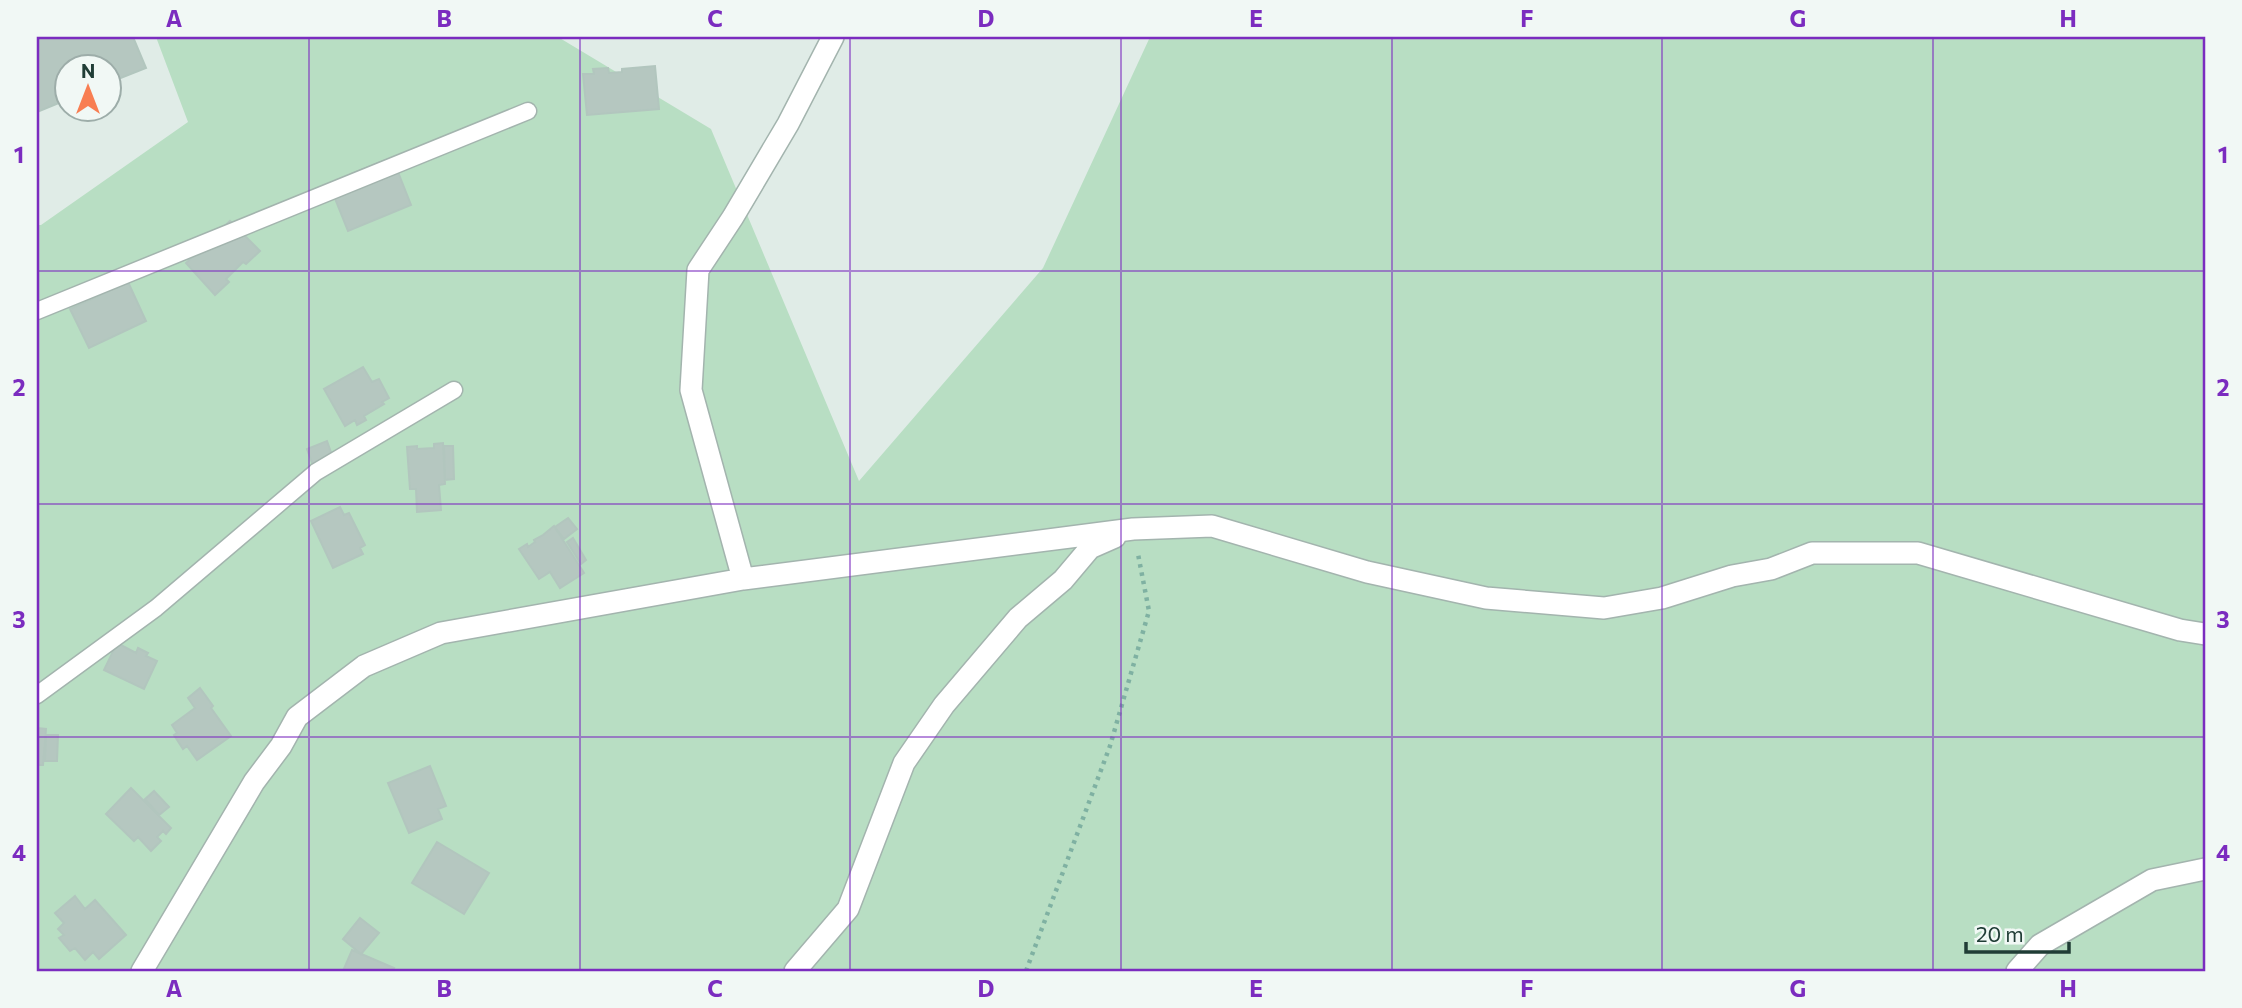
<svg xmlns="http://www.w3.org/2000/svg" width="2242" height="1008" viewBox="0 0 2242 1008" font-family="Commissioner,sans-serif">
<rect width="100%" height="100%" fill="#e0ece7"/>
<path fill="#b8dec3" d="M156,37h402l153,92 148,352 184,-213 107,-231h1055v934h-2168v-746h4l147,-103z"/>
<path fill="#b5c7c0" stroke="#b2c6be" stroke-width="2" d="M37,37h96l13,31 -38,15v-17h-42v34l-29,12z
M655,66l4,43 -72,6 -4,-41h11l-1,-5 15,-1 1,5 13,-1v-3z
M383,161l2,4 9,-3 17,43 -63,26 -16,-40 23,-9 -4,-8z
M230,221l30,30 -14,13 -3,-2 -17,17 3,3 -14,13 -29,-32z
M128,282l18,39 -57,27 -19,-39z
M363,367l9,15 7,-3 10,19 -7,4 2,2 -20,12 2,4 -9,5 -2,-5 -10,6 -21,-37z
M327,441l7,20 -20,7 -7,-19z
M443,443l2,41 -6,1 2,25 -24,2 -1,-23h-6l-3,-42 10,-1v3l17,-1v-4z
M444,446h9l1,33 -9,1z
M340,507l4,8 5,-2 16,32 -5,3 3,6 -30,14 -22,-47z
M568,518l9,11 -13,10 -9,-12z
M554,526l30,47 -24,15 -10,-16 -11,7 -20,-30 8,-5 1,3 7,-5 -1,-2 9,-5z
M573,538l13,22 -5,4 -14,-22z
M117,643l19,10 2,-5 10,5 -2,3 11,5 -13,28 -40,-19z
M200,688l13,18 -2,2 20,28 -34,24 -10,-14 -4,3 -9,-14 3,-2 -5,-8 23,-17 -7,-10z
M37,728l9,1 -3,36h-6z
M46,735h12l-1,26h-12z
M430,766l16,40 -8,3 4,10 -33,14 -21,-50z
M131,788l40,40 -5,6 -3,-3 -6,6 4,4 -10,10 -13,-14 -4,4 -28,-27z
M154,791l15,16 -10,8 -14,-16z
M437,842l52,31 -25,41 -52,-31z
M75,896l10,13 10,-9 31,35 -27,24 -6,-7 -8,8 -10,-12 -5,3 -11,-13 5,-3 -6,-6 6,-6 -9,-10z
M360,918l19,15 -18,21 -18,-15z
M352,950l42,18 -2,3h-49z"/>
<g fill="none" stroke-linecap="round" stroke-linejoin="round">
<g stroke="#a3b4ae" stroke-width="19">
<path id="lane" d="M37,311l491,-200
M37,695l119,-87 160,-136 138,-82"/>
</g>
<g stroke="#a3b4ae" stroke-width="24">
<path id="street" d="M743,579l-52,-189 7,-120 35,-53 55,-93 45,-87
M142,971l112,-189 27,-36 16,-29 67,-51 77,-33 302,-54 390,-50 79,-3 155,46 119,26 118,10 58,-10 70,-22 39,-7 41,-16h106l262,77 25,4
M795,971l53,-62 56,-146 40,-58 74,-87 45,-38 27,-32 25,-11
M2017,971l23,-26 112,-65 53,-11"/>
</g>
<path stroke="#7fb1a2" stroke-width="4.5" stroke-dasharray="3.5 5" stroke-linecap="butt" d="M1026,971l84,-225 39,-135 -11,-57"/>
<use href="#lane" stroke="#fff" stroke-width="16"/>
<use href="#street" stroke="#fff" stroke-width="21"/>
</g>
<path fill="none" stroke="#7b2cbf" stroke-width="2" stroke-opacity="0.55" d="M309,37v934M580,37v934M850,37v934M1121,37v934M1392,37v934M1662,37v934M1933,37v934M37,271h2168M37,504h2168M37,737h2168"/>
<rect width="2242" height="1008" fill="none" stroke="#f1f8f5" stroke-width="77"/>
<g transform="translate(88 88)"><circle r="33" fill="#f1f8f5" stroke="#9dada9" stroke-width="2"/>
<path d="M0-5L12 26L0 18L-12 26Z" fill="#f87e52"/>
<text y="-10" font-size="19" font-weight="bold" text-anchor="middle" fill="#203d36">N</text>
</g>
<path d="M1966 942v10h103v-10" fill="none" stroke="#203d36" stroke-width="3.5"/>
<text x="1976" y="942" font-size="21" fill="#203d36" stroke="#f1f8f5" stroke-width="5" paint-order="stroke">20 m</text>
<rect x="38" y="38" width="2166" height="932" fill="none" stroke="#7b2cbf" stroke-width="2.5"/>
<g font-size="23" text-anchor="middle" font-weight="bold" fill="#7b2cbf">
<text x="174" y="27">A</text>
<text x="444" y="27">B</text>
<text x="715" y="27">C</text>
<text x="986" y="27">D</text>
<text x="1256" y="27">E</text>
<text x="1527" y="27">F</text>
<text x="1798" y="27">G</text>
<text x="2068" y="27">H</text>
<text x="19" y="163">1</text>
<text x="2223" y="163">1</text>
<text x="19" y="396">2</text>
<text x="2223" y="396">2</text>
<text x="19" y="628">3</text>
<text x="2223" y="628">3</text>
<text x="19" y="861">4</text>
<text x="2223" y="861">4</text>
<text x="174" y="997">A</text>
<text x="444" y="997">B</text>
<text x="715" y="997">C</text>
<text x="986" y="997">D</text>
<text x="1256" y="997">E</text>
<text x="1527" y="997">F</text>
<text x="1798" y="997">G</text>
<text x="2068" y="997">H</text>
</g>
</svg>
